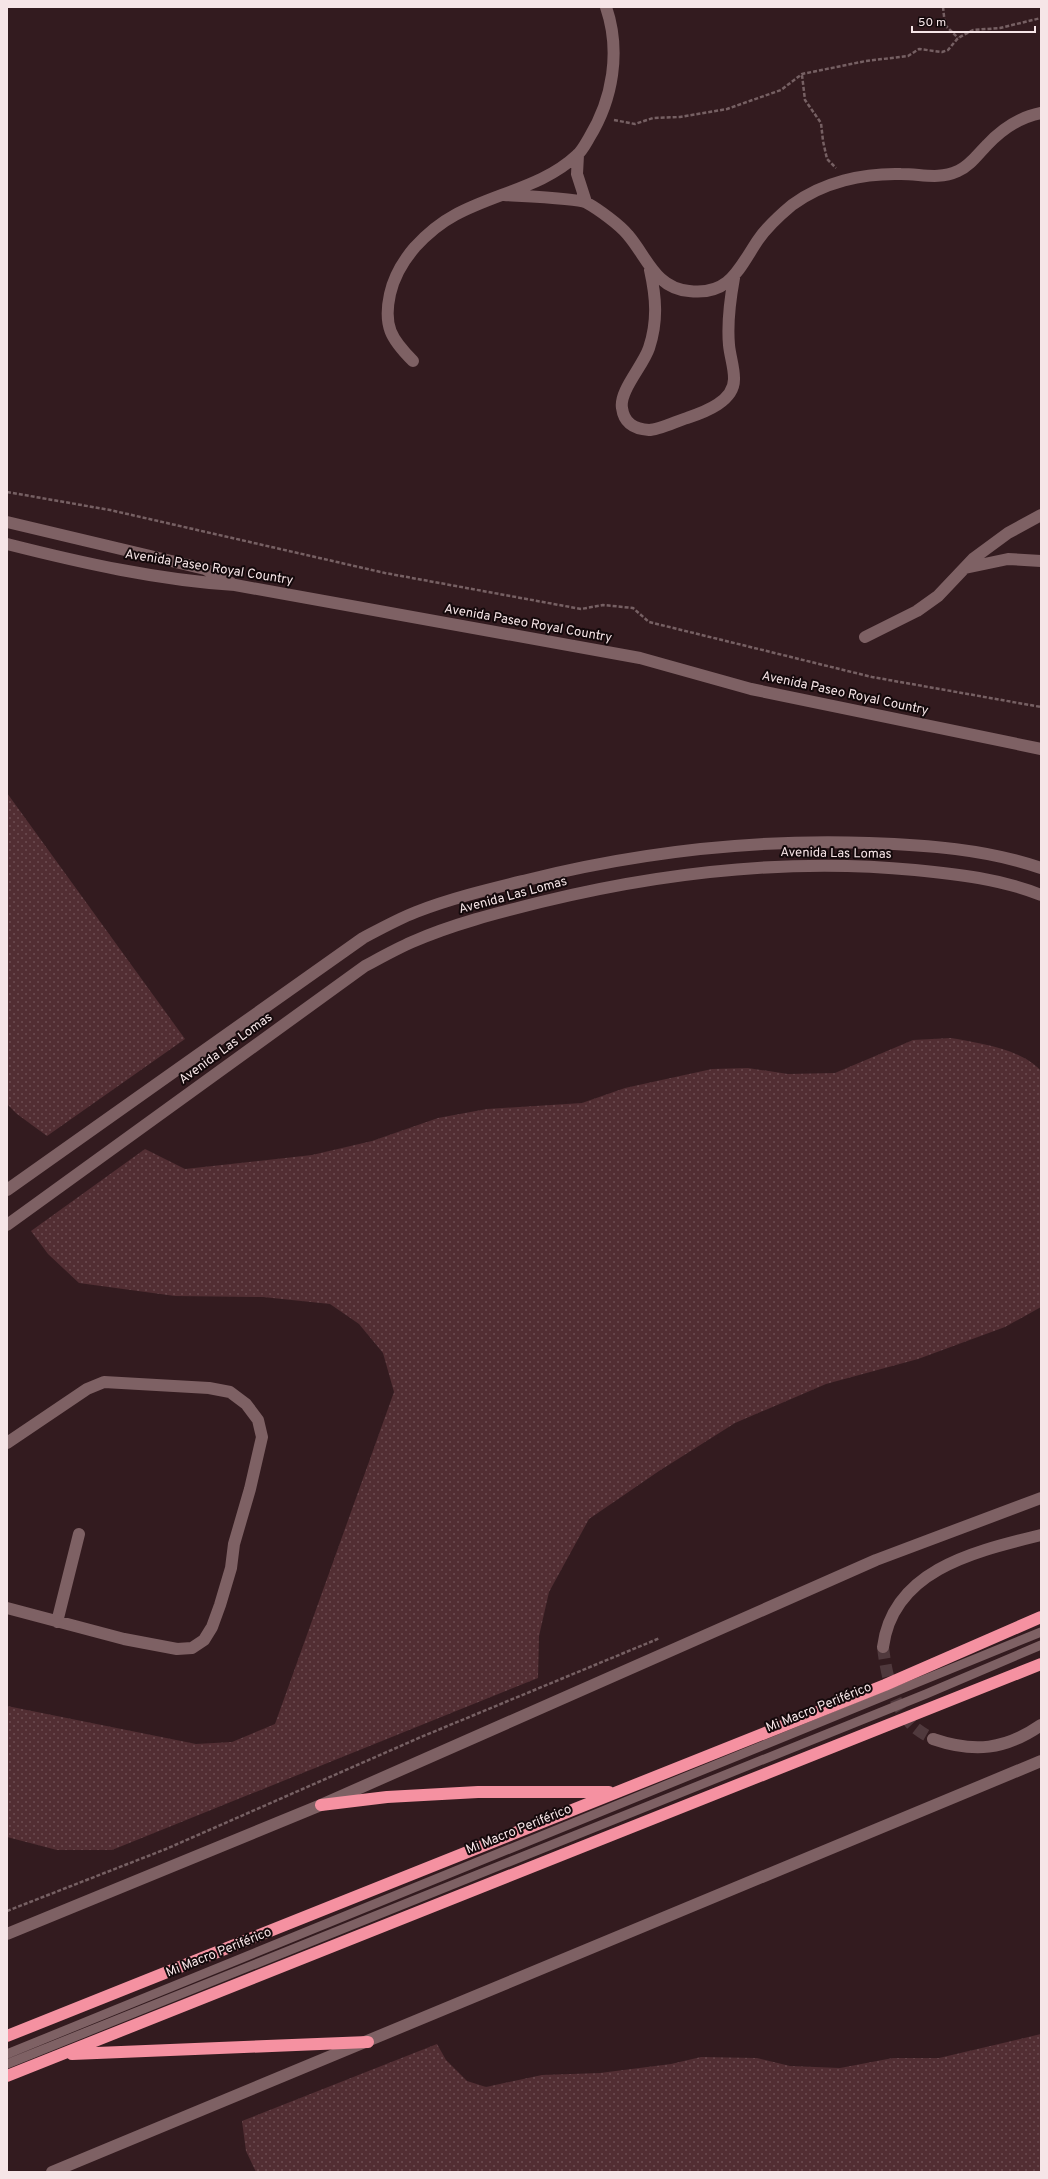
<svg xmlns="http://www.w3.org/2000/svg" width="1048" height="2179" viewBox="0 0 1048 2179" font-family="Overpass,sans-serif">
<defs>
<pattern id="grass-dots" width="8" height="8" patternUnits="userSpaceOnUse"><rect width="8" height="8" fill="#522e33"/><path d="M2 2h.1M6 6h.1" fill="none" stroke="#6c4c51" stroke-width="1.8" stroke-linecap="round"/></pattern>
</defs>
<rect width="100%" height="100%" fill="#331b1f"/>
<path fill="url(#grass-dots)" d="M7,793l178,246 -138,97 -30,-22 -10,-10z
M951,1038c28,5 71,11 90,33v236l-36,20 -87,32 -92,25 -91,39 -76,48 -70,48 -40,73 -10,44 -1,42 -426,172h-55l-50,-13v-131l189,38 36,-2 43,-18 119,-332 -11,-39 -24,-29 -29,-20 -67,-7 -88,-1 -96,-13 -31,-29 -17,-23 114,-82 40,20 127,-14 60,-14 66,-23 49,-9 95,-6 43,-15 87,-19 36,-1 40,6 47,-1 78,-33z
M1041,2034v138h-785l-10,-21 -4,-30 195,-77 9,16 21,21 19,6 56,-12 58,-2 71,-9 30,-7 56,1 33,8 50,2 53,-10h46z"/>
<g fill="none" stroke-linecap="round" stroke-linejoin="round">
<path stroke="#50393d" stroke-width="12" stroke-dasharray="12 6" stroke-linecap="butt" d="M883,1647c3,26 10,58 29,78 6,6 14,10 21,14"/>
<path stroke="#766063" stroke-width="2.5" stroke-dasharray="4 2" stroke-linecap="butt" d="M943,7l2,18 13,13
M802,75l3,25 16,23 2,18 4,18 9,9
M614,120l21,4 18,-6 27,-1 47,-8 54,-19 21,-16 64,-13 42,-5 11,-7 23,3 6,-2 10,-12 15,-8 27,-2 41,-10
M7,492l103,18 275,63 196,36 22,-4 30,3 16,14 223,55 169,30
M7,1911l159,-62 255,-112 239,-99"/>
<path stroke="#7e6164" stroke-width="9" d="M7,2054l1034,-422
M7,2064l919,-370 115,-49"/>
<path stroke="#7e6164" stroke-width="12" d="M578,155l-1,19 9,28
M504,195c14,1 75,3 83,8 11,6 33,22 41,32 19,22 27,53 61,56 41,5 50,-23 69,-51 9,-13 22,-25 34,-35 31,-23 71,-32 109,-31 21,0 37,6 57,-3 12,-5 20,-17 29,-26 14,-15 33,-28 54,-32
M650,270c6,27 8,51 -1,78 -6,18 -30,43 -27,60 2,15 12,21 27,22 9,0 28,-9 38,-12 18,-6 48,-17 47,-40 0,-11 -4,-22 -5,-33 -2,-22 1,-45 5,-67
M413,361c-22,-22 -30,-35 -23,-67 4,-18 13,-33 25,-47 12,-13 25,-24 40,-32 40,-22 88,-28 122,-60 5,-4 9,-12 12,-17 24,-39 32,-87 17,-131
M965,568l43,-9 33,2
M865,637l52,-26 21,-15 36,-38 34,-25 33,-18
M7,1190l356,-252c17,-9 35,-19 53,-26 36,-14 74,-23 111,-32 112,-28 226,-41 342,-37 57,2 117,6 172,25
M7,1225l358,-259c15,-8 31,-17 47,-24 41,-18 85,-29 129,-40 123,-30 249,-44 374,-32 42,4 86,9 126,25
M7,1443l80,-54 17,-7 105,6 21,4 16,12 12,16 4,17 -12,52 -16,55 -3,24 -11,37 -8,22 -8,13 -12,8 -15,1 -53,-10 -117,-31
M57,1622l22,-88"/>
<path stroke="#7e6164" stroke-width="12" d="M7,522l198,47 26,14
M7,544c75,19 151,36 228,41l405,73 111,31 290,60
M883,1647c10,-78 94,-96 158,-112
M933,1739c41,14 72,11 108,-14
M7,1934l314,-129 555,-245 165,-62
M52,2172l989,-411"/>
<path stroke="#f591a1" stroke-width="12" d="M321,1805l66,-8 91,-5h131
M7,2036l878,-351 156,-68
M72,2054l296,-12
M7,2076l1034,-412"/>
</g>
<g text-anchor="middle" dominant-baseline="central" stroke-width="4" stroke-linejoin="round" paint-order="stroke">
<g font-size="13" fill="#f6e5e7" stroke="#14090b">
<text transform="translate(209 568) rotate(9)">Avenida Paseo Royal Country</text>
<text transform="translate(528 624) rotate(10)">Avenida Paseo Royal Country</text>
<text transform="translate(845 694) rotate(12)">Avenida Paseo Royal Country</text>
<text transform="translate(836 854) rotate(1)">Avenida Las Lomas</text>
<text transform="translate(513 896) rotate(-15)">Avenida Las Lomas</text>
<text transform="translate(226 1049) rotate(-36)">Avenida Las Lomas</text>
<text transform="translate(819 1708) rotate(-22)">Mi Macro Periférico</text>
<text transform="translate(519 1830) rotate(-22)">Mi Macro Periférico</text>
<text transform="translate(219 1953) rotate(-22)">Mi Macro Periférico</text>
</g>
</g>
<rect width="1048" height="2179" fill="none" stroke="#f6e5e7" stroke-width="16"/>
<path d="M912 26v6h123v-6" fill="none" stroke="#f6e5e7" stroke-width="2"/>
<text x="918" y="26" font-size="12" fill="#f6e5e7" stroke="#14090b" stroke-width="3" paint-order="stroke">50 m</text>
</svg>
